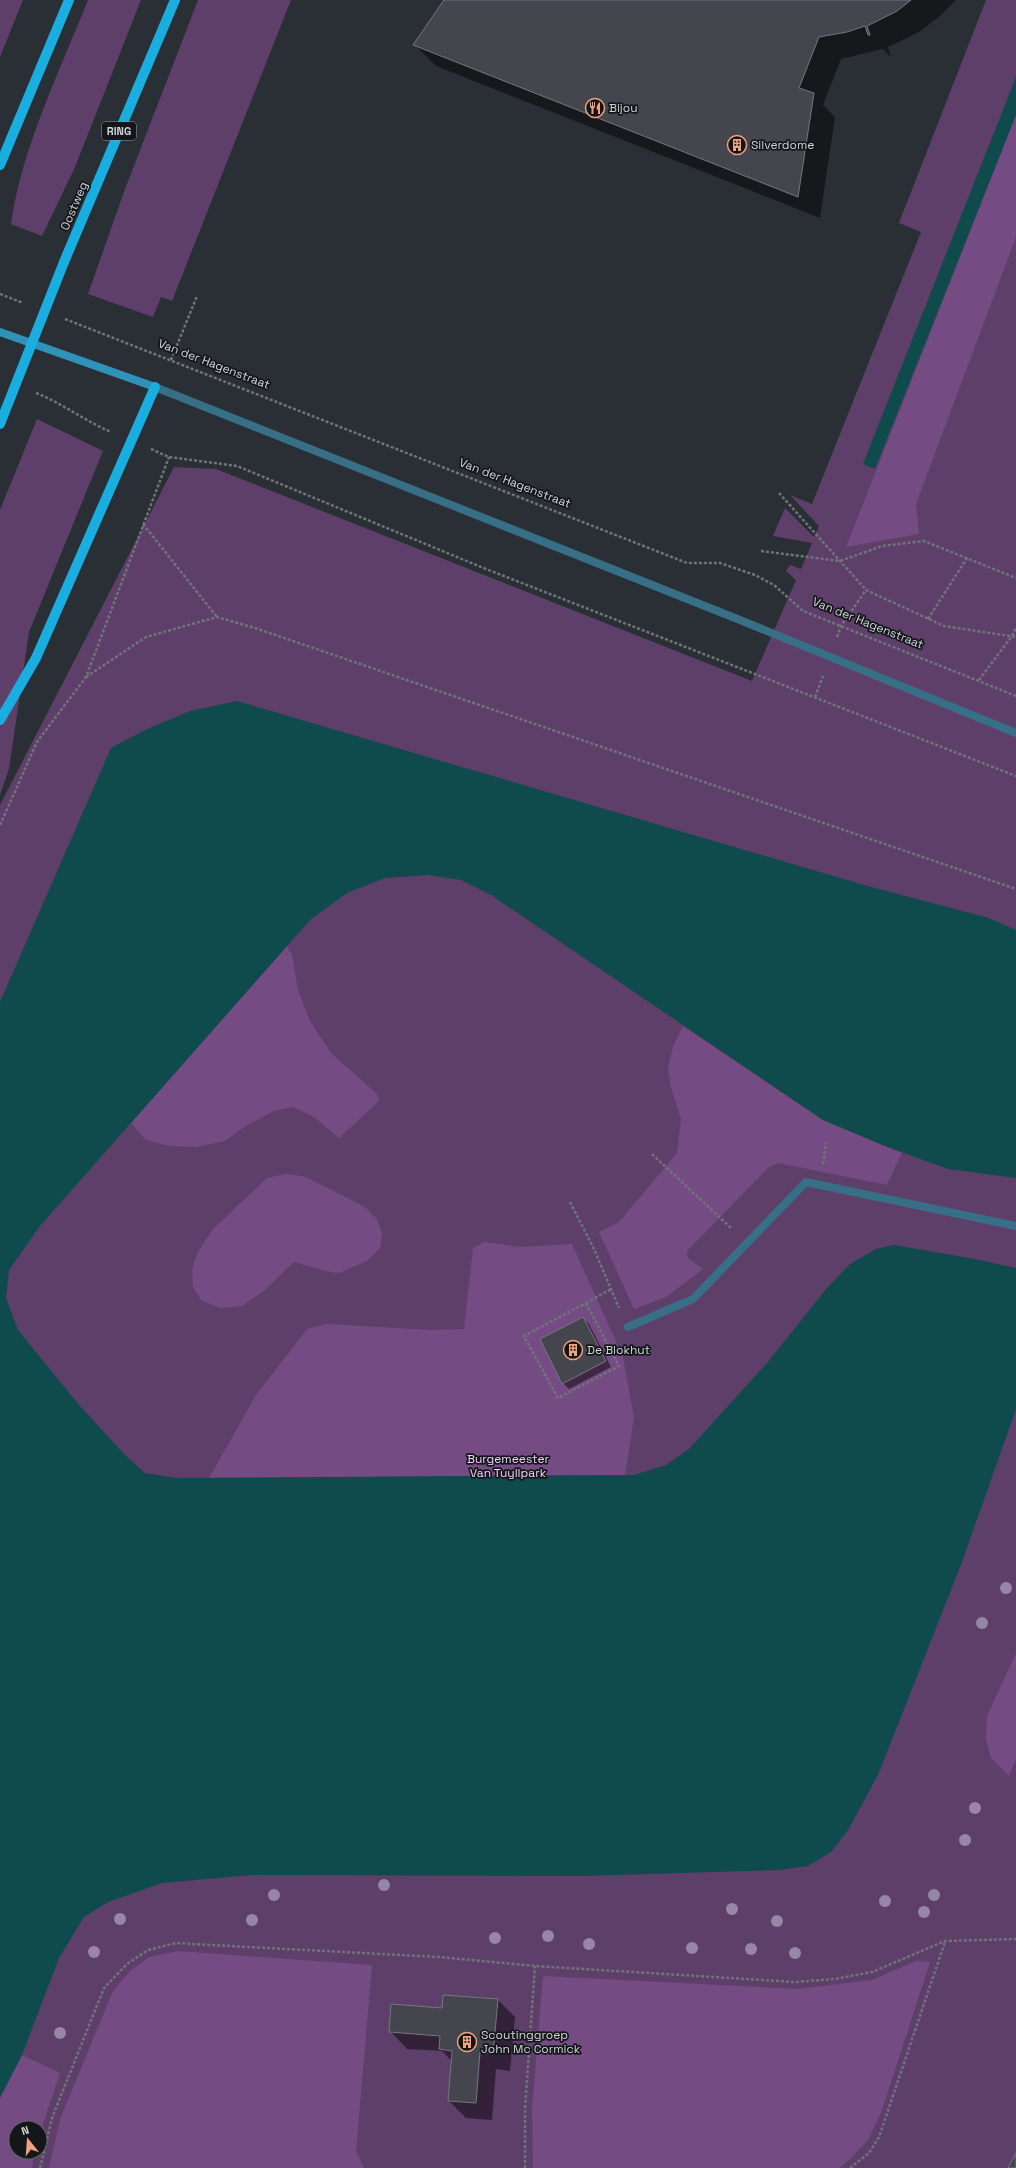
<svg xmlns="http://www.w3.org/2000/svg" width="1016" height="2168" viewBox="0 0 1016 2168" font-family="'Space Grotesk',sans-serif">
<rect width="100%" height="100%" fill="#2a2f36"/>
<path fill="#5e3f6a" fill-rule="evenodd" d="M0,0h23l-23,57z
M88,0h53l-66,167 -33,69 -31,-12c10,-74 49,-154 77,-224z
M198,0h93l-119,301 -11,-4 -8,20 -65,-23 37,-105z
M986,0h30v2168h-1016v-1363l174,-338 42,2 536,212 44,-101 -10,-9 4,-6 11,4 11,-26 -39,-7 12,-28 29,29 5,-11 -29,-31 22,9 109,-272 -22,-9zM16,2128h24v24h-24z
M37,419l66,32 -74,181 -20,137 -9,26v-285z"/>
<path fill="#744c83" d="M1016,115v122l-100,267 3,30 -73,13z
M287,946l5,9 6,35 12,31 21,32 46,41 2,7 -40,37 -25,-21 -21,-10 -19,4 -30,16 -19,14 -28,6 -28,-1 -23,-6 -15,-17z
M683,1026l140,94 79,33 -15,32 -109,-22 -10,5 -81,83 1,7 15,11 -37,28 -32,12 -35,-77 20,-10 58,-69 4,-34 -11,-34 -2,-18 5,-20z
M286,1174l20,3 59,30 12,12 5,15 -2,14 -13,13 -28,12 -14,-2 -31,-9 -29,28 -23,16 -21,2 -19,-7 -9,-14 -1,-18 6,-17 14,-22 55,-52z
M484,1242l36,5 52,-3 51,113 11,61 -9,57 -416,3 47,-83 51,-66 20,-5 105,6 32,-1 9,-81z
M1016,1653v106l-7,17 -18,-18 -5,-19 1,-23z
M178,1951l194,14 -16,186 8,17h-315l11,-49 53,-128 17,-20 19,-14z
M916,1961l14,1 -48,148 -14,30 -18,19 -11,9h-306l-1,-59 11,-133 255,13 74,-9z
M22,2055l38,18 -20,60v-5h-24v24h18l-2,16h-32v-70z"/>
<path fill="#0f4a4d" d="M1016,77v38l-141,354 -12,-5z
M237,701l627,184 125,33 27,12v248l-68,-9 -63,-23 -62,-26 -332,-225 -30,-15 -34,-5 -42,3 -38,15 -37,27 -270,306 -31,44 -3,28 12,32 61,75 46,50 20,18 31,5 458,-3 32,-10 23,-16 78,-86 60,-75 23,-24 26,-15 18,-4 81,14 41,9v141l-54,153 -84,213 -30,55 -17,22 -23,14 -29,4 -197,6 -330,-1 -90,8 -54,19 -24,15 -25,41 -37,97 -22,43v-1096l111,-254 32,-17 47,-20z"/>
<path fill="#0007" d="M445,0h511l-16,16 -21,16 -31,15 3,10 -8,-8 -42,10 -18,46 12,12 -15,101 -384,-152 -22,-22z
M583,1318l6,6 22,43 -42,22 -6,-6z
M498,2000l17,17 -5,54 -14,-2 -4,51 -26,-2 -17,-17 3,-40 -10,-10 -35,-2 -17,-18 53,-22z"/>
<path fill="#45454e" stroke="#767680" d="M444,0h467l-14,11 -30,15 3,9h-2l-3,-9 -18,6 -28,5 -20,51 15,5 -16,104 -385,-152z
M583,1317l23,44 -44,23 -22,-45z
M443,1995l55,4 -5,55 -13,-2 -4,51 -28,-2 4,-50 -13,-2 1,-13 -51,-4 2,-28 51,4z
M1016,2153v15h-8z"/>
<g fill="none" stroke-linecap="round" stroke-linejoin="round">
<path stroke="#70747a" stroke-width="2.5" stroke-dasharray="3 2" stroke-linecap="butt" d="M0,294l23,9
M65,319l622,244h33l35,12 19,10 29,26 213,85
M171,360l26,-64
M36,393c26,10 49,28 75,39
M151,449l18,8 68,9 249,103 530,207
M779,493l87,97 78,36 72,11
M143,524l74,93
M761,551l79,10 42,-15 42,-5 92,37
M928,619l39,-61
M837,637l4,-11 25,-36
M86,677l60,-40 71,-20 38,11 761,261
M979,680l33,-44 4,-8
M815,697l8,-21
M0,825l37,-83 49,-65 83,-220
M652,1154l80,75
M823,1164l3,-21
M570,1202l24,47 25,59
M586,1303l33,63 -61,32 -34,-62z
M586,1303l25,-14
M40,2168l12,-50 52,-130 23,-24 21,-14 28,-7 16,1 247,13 96,9 260,16 40,-3 37,-7 73,-31 71,-2
M525,2168v-59l10,-143
M850,2168l19,-15 10,-16 66,-195"/>
<path stroke="#376f87" stroke-width="8" d="M628,1327l65,-28 113,-117 210,44"/>
<path stroke="#376f87" stroke-width="8" d="M155,387l585,233 276,113"/>
<path stroke="#2f93b9" stroke-width="8" d="M0,332l155,55"/>
<path stroke="#1aaee0" stroke-width="10" d="M0,165l69,-165
M64,262l111,-262
M0,720l36,-62 119,-271"/>
<path stroke="#1aaee0" stroke-width="10" d="M0,424l64,-162"/>
</g>
<g fill="#9786a5">
<circle cx="1006" cy="1588" r="6"/>
<circle cx="982" cy="1623" r="6"/>
<circle cx="975" cy="1808" r="6"/>
<circle cx="965" cy="1840" r="6"/>
<circle cx="384" cy="1885" r="6"/>
<circle cx="274" cy="1895" r="6"/>
<circle cx="934" cy="1895" r="6"/>
<circle cx="885" cy="1901" r="6"/>
<circle cx="732" cy="1909" r="6"/>
<circle cx="924" cy="1912" r="6"/>
<circle cx="120" cy="1919" r="6"/>
<circle cx="252" cy="1920" r="6"/>
<circle cx="777" cy="1921" r="6"/>
<circle cx="548" cy="1936" r="6"/>
<circle cx="495" cy="1938" r="6"/>
<circle cx="589" cy="1944" r="6"/>
<circle cx="692" cy="1948" r="6"/>
<circle cx="751" cy="1949" r="6"/>
<circle cx="94" cy="1952" r="6"/>
<circle cx="795" cy="1953" r="6"/>
<circle cx="60" cy="2033" r="6"/>
</g>
<defs>
<g id="restaurant-ring" transform="scale(1)"><circle r="9.5" fill="#14171a" stroke="#f1a17d" stroke-width="1.5"/><path d="M-5-6h1v4h1v-4h1v4h1v-4h1v5L-1.5 .5V6h-2V.5L-5-1ZM5-6V6H3V1.5H1.5Q1.5-4 5-6Z" fill="#f1a17d"/></g>
<g id="building-ring" transform="scale(1)"><circle r="9.5" fill="#14171a" stroke="#f1a17d" stroke-width="1.5"/><path d="M-4-6H4V6H1V3H-1V6H-4ZM-2.5-4.3h1.7v1.8h-1.7ZM.8-4.3h1.7v1.8H.8ZM-2.5-1h1.7V.8h-1.7ZM.8-1h1.7V.8H.8Z" fill="#f1a17d"/></g>
</defs>
<g fill-rule="evenodd">
<use href="#restaurant-ring" x="595" y="108"/>
<use href="#building-ring" x="737" y="145"/>
<use href="#building-ring" x="573" y="1350"/>
<use href="#building-ring" x="467" y="2042"/>
</g>
<g text-anchor="middle" dominant-baseline="central" stroke-width="3.5" stroke-linejoin="round" paint-order="stroke">
<rect fill="#14171a" stroke="#979a9e" stroke-width="1" x="102" y="122" width="34" height="18" rx="3"/>
<g font-size="11" font-weight="bold" fill="#cfd2d7">
<text x="119" y="131">RING</text>
</g>
<g font-size="12" fill="#cfd2d7" stroke="#14171a" text-anchor="start">
<text x="609" y="108">Bijou</text>
<text x="751" y="145">Silverdome</text>
<text x="587" y="1350">De Blokhut</text>
<text x="481" y="2035">Scoutinggroep<tspan x="481" dy="14">John Mc Cormick</tspan></text>
</g>
<g font-size="12" fill="#cfd2d7" stroke="#14171a">
<text transform="translate(74 206) rotate(-67)">Oostweg</text>
<text transform="translate(214 364) rotate(21)">Van der Hagenstraat</text>
<text transform="translate(515 483) rotate(21)">Van der Hagenstraat</text>
<text transform="translate(868 623) rotate(22)">Van der Hagenstraat</text>
</g>
<g font-size="12" fill="#f1ceff" stroke="#14171a">
<text x="508" y="1459">Burgemeester<tspan x="508" dy="14">Van Tuyllpark</tspan></text>
</g>
</g>
<g transform="translate(28 2140) rotate(343)"><circle r="19" fill="#14171a" stroke="#5f6266"/>
<path d="M0-3L7 15L0 10L-7 15Z" fill="#f1a17d"/>
<text y="-6" font-size="11" font-weight="bold" text-anchor="middle" fill="#cfd2d7">N</text>
</g>
</svg>
